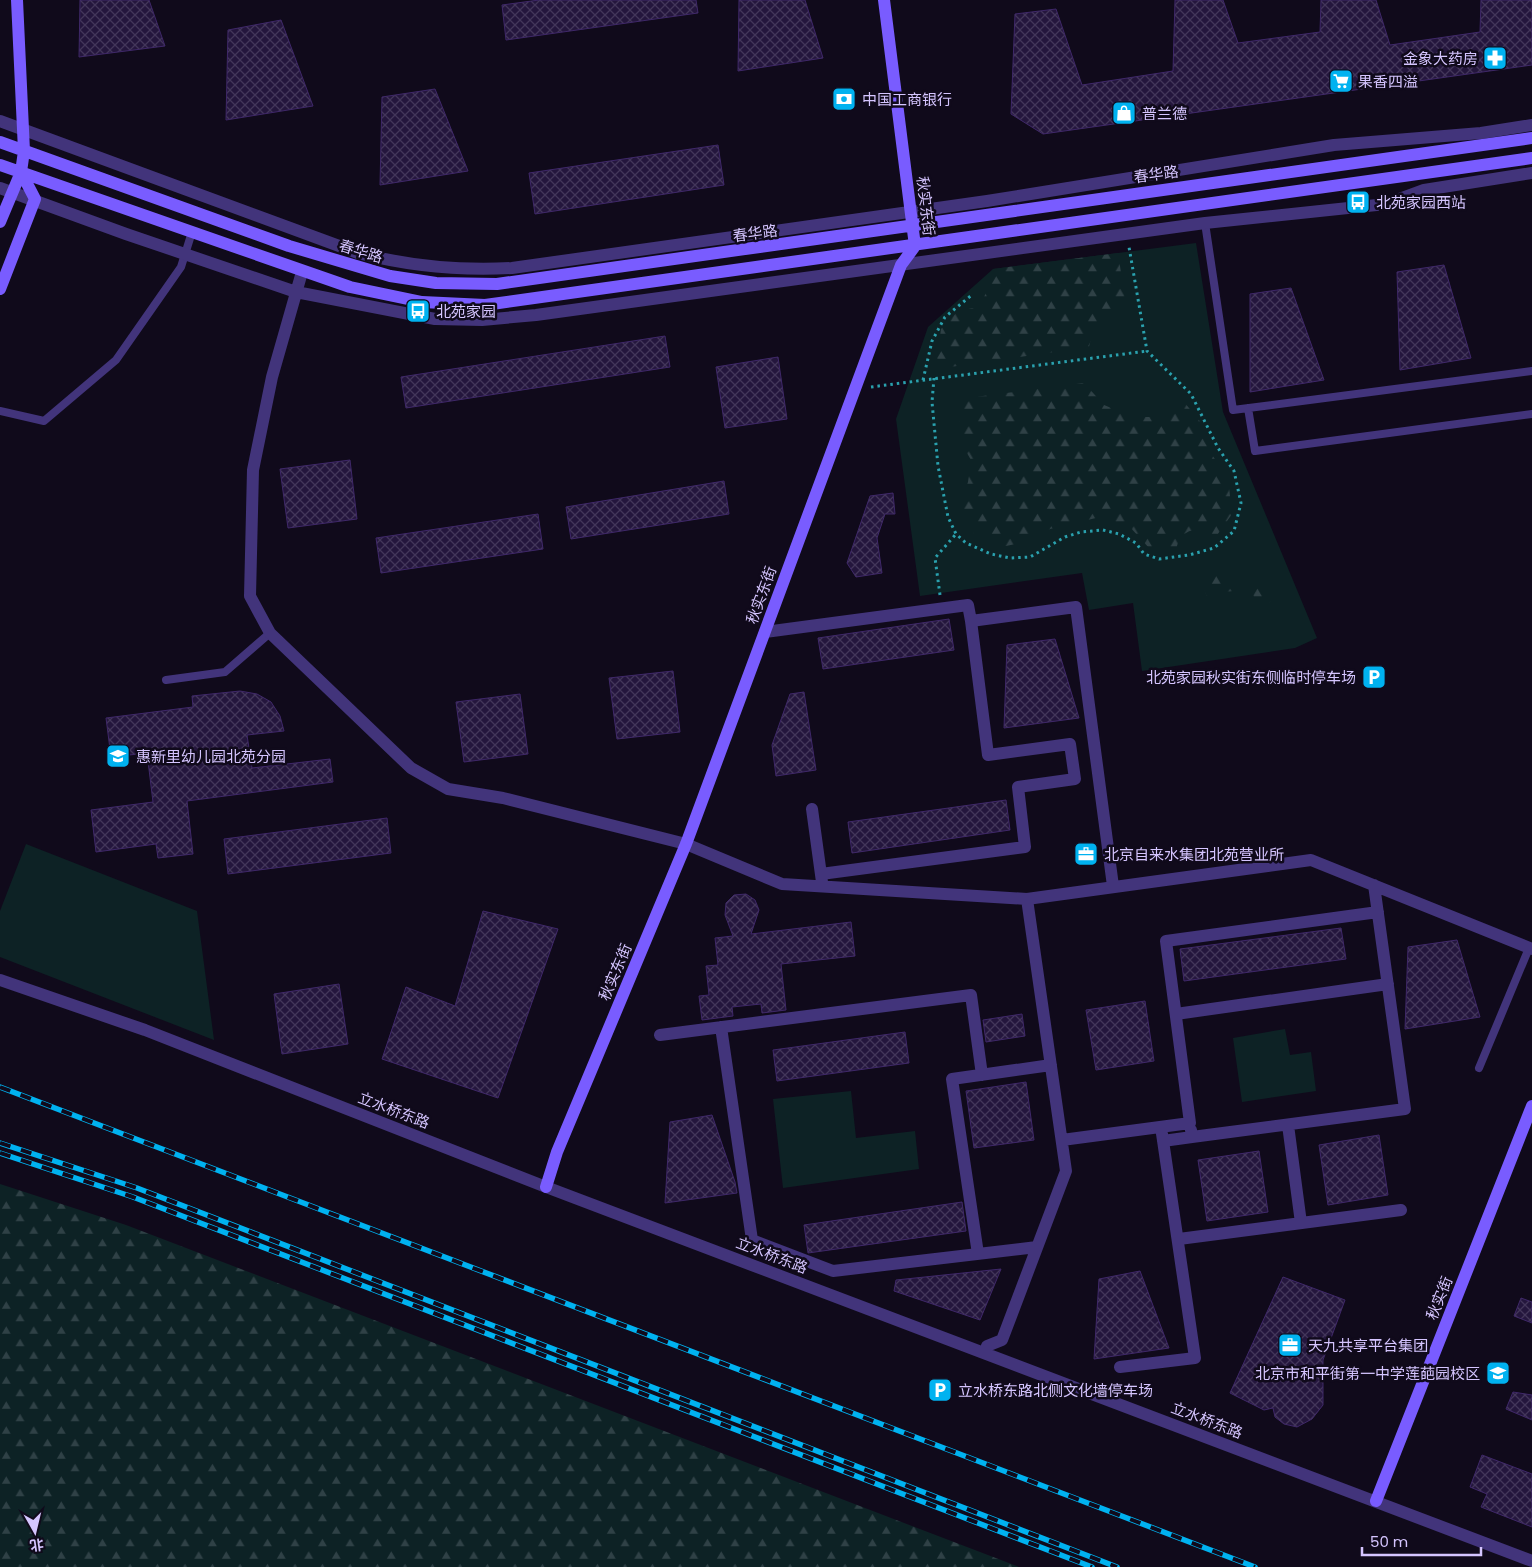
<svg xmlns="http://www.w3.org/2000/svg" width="1532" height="1567" viewBox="0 0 1532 1567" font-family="Poppins,'Noto Sans SC',sans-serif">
<defs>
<pattern id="forest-firs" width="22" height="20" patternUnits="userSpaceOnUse" patternTransform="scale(1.25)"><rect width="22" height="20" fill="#0d2225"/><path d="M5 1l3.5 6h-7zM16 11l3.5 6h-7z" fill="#2f4146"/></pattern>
<pattern id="building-cross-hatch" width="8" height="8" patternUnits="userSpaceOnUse" patternTransform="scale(1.25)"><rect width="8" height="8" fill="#24163d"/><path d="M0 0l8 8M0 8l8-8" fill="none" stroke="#43365a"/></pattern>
</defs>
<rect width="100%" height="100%" fill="#100a1b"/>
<path fill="#0d2225" d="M1196,243l27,169 94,226 -22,10 -153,23 -9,-68 -44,7 -7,-37 -162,23 -24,-177 32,-92 65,-58z
M26,844l171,67 17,129 -214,-83v-46z
M1285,1029l5,26 21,-3 5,39 -74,11 -9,-64z
M851,1091l5,47 59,-7 4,38 -136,19 -10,-89z"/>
<path fill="url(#forest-firs)" d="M1118,253l7,46c-17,14 -31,25 -36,48l-146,21 -6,-10 4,-29 17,-18 21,-4 9,-18 5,-20z
M1084,383l20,22 29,12h29l22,-15 19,23 7,27 18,26 4,36 -17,24c-16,-16 -38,-8 -39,15l-26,-4 -21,-23 -29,-9 -50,12 -29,14 -20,4 -27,-13 -13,-32 7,-20 3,-22 -15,-26 11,-36z
M1215,573l15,3 7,5 1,6 -4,4 -11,1 -5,5 -11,-1c-6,-11 -4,-18 8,-23z
M1254,581c12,3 15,9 17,20l-6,7 -14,1v-5l4,-4 -6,-17z
M0,1184l126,41 893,342h-1019z"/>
<path fill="url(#building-cross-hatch)" stroke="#3f2869" d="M80,0h69l16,46 -86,11z
M539,0h157l2,13 -192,27 -4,-35z
M739,0h66l18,58 -85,13z
M1175,0h48l15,43 82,-11 1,-32h55l14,45 90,-13 1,-32h51v65l-489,69 -32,-20 4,-100 41,-5 26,76 91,-14z
M281,20l32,86 -87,14 2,-90z
M435,89l33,82 -88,14 2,-88z
M718,145l6,40 -189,29 -6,-41z
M1444,265l27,93 -71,12 -3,-98z
M1291,288l33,92 -74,12v-98z
M665,336l5,31 -264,41 -5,-31z
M778,357l9,62 -62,9 -9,-61z
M350,460l7,59 -69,9 -8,-59z
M724,481l5,33 -158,25 -5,-32z
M893,493l2,21h-10l-8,24 5,35 -26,4 -9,-14 23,-67z
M538,514l5,35 -162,24 -5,-35z
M949,619l5,31 -131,19 -5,-31z
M1055,639l24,79 -75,10 3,-83z
M673,671l7,61 -63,7 -8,-61z
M240,691l17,3 14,8 9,14 4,15 -37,4 5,33 78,-9 3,23 -146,19 6,53 -35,4 -2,-14 -60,8 -5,-42 62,-8 -6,-49 -36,4 -5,-39 87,-11 -1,-11z
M804,692l12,78 -40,6 -4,-31 18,-51z
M520,694l8,60 -64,8 -8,-60z
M1006,800l4,30 -158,23 -4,-31z
M387,818l4,35 -163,21 -4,-35z
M746,894l9,6 4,10 -8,24 100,-12 4,34 -74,8 5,46 -24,3 -1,-9 -29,3 1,9 -31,4 -3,-24 10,-1 -3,-29 12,-1 -3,-27 18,-2 -8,-21 1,-12 8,-8z
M483,911l75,18 -60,169 -116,-39 24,-72 49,19z
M1341,928l5,31 -162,22 -4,-32z
M1457,940l23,77 -75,12 3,-82z
M339,984l9,60 -66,10 -8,-60z
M1145,1001l9,60 -58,9 -10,-60z
M1022,1014l3,22 -39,6 -3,-22z
M905,1032l4,31 -132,18 -4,-31z
M1026,1082l8,58 -60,8 -8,-57z
M712,1115l23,67 2,11 -72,10 5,-81z
M1379,1135l9,60 -60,10 -9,-60z
M1259,1151l9,61 -61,9 -9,-61z
M962,1202l4,29 -158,22 -4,-28z
M1001,1269l-21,51 -86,-29 2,-11z
M1140,1271l29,77 -75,11 5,-80z
M1283,1277l62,23 -22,60v45l-11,14 -15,8 -13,-3 -9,-7 -2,-9 -9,2 -34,-17z
M1521,1298l11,4v21l-18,-7z
M1513,1392l19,3v25l-26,-11z
M1482,1455l50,19v53l-51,-20 6,-13 -17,-7z"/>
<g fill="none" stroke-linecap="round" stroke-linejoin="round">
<path stroke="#2aa1ae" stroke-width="3" stroke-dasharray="2.5 4" stroke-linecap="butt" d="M934,378l-2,24 6,64 10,51 8,17 10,9 25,11 19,4 20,-1 35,-20 16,-5 22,-2 16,4 17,9 8,11 15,5 30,-4 25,-7 20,-17 7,-28 -7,-32 -16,-23 -27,-54 -44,-43 -18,-104
M923,380l9,-39 13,-24 28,-23
M871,387l276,-36
M940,595l-5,-37 21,-24"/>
<path stroke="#42347b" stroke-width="8" d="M1205,223l28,187 299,-39
M1248,408l7,43 277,-37
M0,411l44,10 72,-61 65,-93 11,-35
M166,680l59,-8 45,-39
M1479,1068l50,-120"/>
<path stroke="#42347b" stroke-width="12" d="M0,121l358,132c51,13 101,18 154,15l475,-67 347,-56 147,-12 51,-8
M0,188l126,46 170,58 139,27 47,1 54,-5 669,-92 181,-19 38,-14 108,-17
M302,272l-30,105 -19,93 -3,126 20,37 141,135 37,21 55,9 183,46 96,40 245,15 284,-39 221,89
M765,632l203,-27 3,16 105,-14 37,279
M812,809l10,73
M821,874l204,-27 -7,-60 57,-8 -5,-35 -82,11 -17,-134
M0,980l145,50 401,157 986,374
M1176,1014l212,-30
M721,1027l31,213 81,31 204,-24
M660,1035l311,-40 11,80
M1288,1125l13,98
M1192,1137l213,-28 -31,-224
M1062,1140l128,-17 -24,-182 212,-29
M1163,1141l29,-4 -1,-7
M1179,1239l222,-29
M978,1254l-26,-175 99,-14
M985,1353l2,-7 15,-6 64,-169 -39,-272
M1120,1367l75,-9 -34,-231"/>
<path stroke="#795cff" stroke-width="12" d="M0,142l289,104 101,30 46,7 61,1c345,-47 690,-99 1035,-146
M0,165l350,122 72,15 63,3 1047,-147
M0,222l21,-50 3,-21 -7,-151
M0,289l35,-90 -14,-27
M546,1187l11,-35 129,-308 215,-579 14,-19 -31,-246
M1376,1501l156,-395"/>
<g stroke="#00b2f0" stroke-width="5.5">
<path id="rail" d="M0,1087l1255,480
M0,1143l137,45 980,379
M0,1153l133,44 959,370"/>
</g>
<use href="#rail" stroke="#100a1b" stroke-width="4" stroke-dasharray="11" stroke-linecap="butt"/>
</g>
<defs>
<g id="pharmacy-square" transform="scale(1.25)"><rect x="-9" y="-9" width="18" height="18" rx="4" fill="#00b2f0" stroke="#100a1b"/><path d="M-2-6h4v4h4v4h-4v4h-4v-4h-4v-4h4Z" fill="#fff"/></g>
<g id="supermarket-square" transform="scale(1.25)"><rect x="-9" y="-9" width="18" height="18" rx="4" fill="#00b2f0" stroke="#100a1b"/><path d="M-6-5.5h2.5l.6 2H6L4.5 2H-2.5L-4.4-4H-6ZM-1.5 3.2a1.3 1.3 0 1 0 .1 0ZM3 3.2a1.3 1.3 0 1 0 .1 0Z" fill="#fff"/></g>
<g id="bank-square" transform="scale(1.25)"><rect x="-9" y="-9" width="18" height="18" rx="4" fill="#00b2f0" stroke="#100a1b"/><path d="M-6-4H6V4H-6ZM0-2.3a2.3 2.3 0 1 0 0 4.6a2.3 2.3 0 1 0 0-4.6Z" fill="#fff"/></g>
<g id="shop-square" transform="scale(1.25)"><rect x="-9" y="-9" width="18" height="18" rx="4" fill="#00b2f0" stroke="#100a1b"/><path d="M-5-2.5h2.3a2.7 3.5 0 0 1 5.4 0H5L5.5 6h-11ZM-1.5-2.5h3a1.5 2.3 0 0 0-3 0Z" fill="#fff"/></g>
<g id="bus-square" transform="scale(1.25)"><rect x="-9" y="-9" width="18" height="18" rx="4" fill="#00b2f0" stroke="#100a1b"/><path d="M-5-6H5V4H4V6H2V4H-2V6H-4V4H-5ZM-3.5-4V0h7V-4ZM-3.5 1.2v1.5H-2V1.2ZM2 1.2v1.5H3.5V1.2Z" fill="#fff"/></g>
<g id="parking-square" transform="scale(1.25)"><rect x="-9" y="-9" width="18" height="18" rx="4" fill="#00b2f0" stroke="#100a1b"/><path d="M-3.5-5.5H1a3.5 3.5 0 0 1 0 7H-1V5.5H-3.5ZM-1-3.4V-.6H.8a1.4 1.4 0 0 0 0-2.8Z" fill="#fff"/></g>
<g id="school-square" transform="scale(1.25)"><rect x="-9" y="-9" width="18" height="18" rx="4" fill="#00b2f0" stroke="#100a1b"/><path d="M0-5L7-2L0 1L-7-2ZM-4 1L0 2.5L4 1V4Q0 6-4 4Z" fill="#fff"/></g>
<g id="office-square" transform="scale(1.25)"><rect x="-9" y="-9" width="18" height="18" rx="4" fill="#00b2f0" stroke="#100a1b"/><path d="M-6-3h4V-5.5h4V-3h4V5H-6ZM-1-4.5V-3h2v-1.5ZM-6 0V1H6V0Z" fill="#fff"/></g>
</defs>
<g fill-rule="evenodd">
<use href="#pharmacy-square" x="1495" y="58"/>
<use href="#supermarket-square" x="1341" y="81"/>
<use href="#bank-square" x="844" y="99"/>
<use href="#shop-square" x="1124" y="113"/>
<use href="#bus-square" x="1358" y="202"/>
<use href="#bus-square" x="418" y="311"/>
<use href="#parking-square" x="1374" y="677"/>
<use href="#school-square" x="118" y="756"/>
<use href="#office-square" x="1086" y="854"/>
<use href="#office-square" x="1290" y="1345"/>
<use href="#school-square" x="1498" y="1373"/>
<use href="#parking-square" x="940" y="1390"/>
</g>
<g text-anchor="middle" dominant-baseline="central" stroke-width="5" stroke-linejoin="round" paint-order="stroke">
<g font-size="15" fill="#d5c5ff" stroke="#100a1b" text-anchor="start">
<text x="1478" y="58" text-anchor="end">金象大药房</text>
<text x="1358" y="81">果香四溢</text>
<text x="862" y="99">中国工商银行</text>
<text x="1142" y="113">普兰德</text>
<text x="1376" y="202">北苑家园西站</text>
<text x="436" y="311">北苑家园</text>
<text x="1356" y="677" text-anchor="end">北苑家园秋实街东侧临时停车场</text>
<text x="136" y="756">惠新里幼儿园北苑分园</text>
<text x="1104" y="854">北京自来水集团北苑营业所</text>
<text x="1308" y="1345">天九共享平台集团</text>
<text x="1480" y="1373" text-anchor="end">北京市和平街第一中学莲葩园校区</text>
<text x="958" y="1390">立水桥东路北侧文化墙停车场</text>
</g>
<g font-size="15" fill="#d5c5ff" stroke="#100a1b">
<text transform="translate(1156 174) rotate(-8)">春华路</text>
<text transform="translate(926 206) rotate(83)">秋实东街</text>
<text transform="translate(755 233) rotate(-8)">春华路</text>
<text transform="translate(361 251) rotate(17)">春华路</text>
<text transform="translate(761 595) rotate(-70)">秋实东街</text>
<text transform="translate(615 972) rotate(-67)">秋实东街</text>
<text transform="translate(394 1110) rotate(21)">立水桥东路</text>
<text transform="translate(772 1255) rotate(21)">立水桥东路</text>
<text transform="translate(1439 1298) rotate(-68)">秋实街</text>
<text transform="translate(1207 1420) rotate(21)">立水桥东路</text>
</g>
</g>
<g transform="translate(35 1532) rotate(172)" stroke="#100a1b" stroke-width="4" paint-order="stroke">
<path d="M0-4L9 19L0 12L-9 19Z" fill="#d5c5ff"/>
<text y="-8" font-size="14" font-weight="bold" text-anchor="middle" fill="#d5c5ff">北</text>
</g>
<path d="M1362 1547v8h119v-8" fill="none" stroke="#d5c5ff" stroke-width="2.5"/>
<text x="1370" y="1547" font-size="15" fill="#d5c5ff" stroke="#100a1b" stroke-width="4" paint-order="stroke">50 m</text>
</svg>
